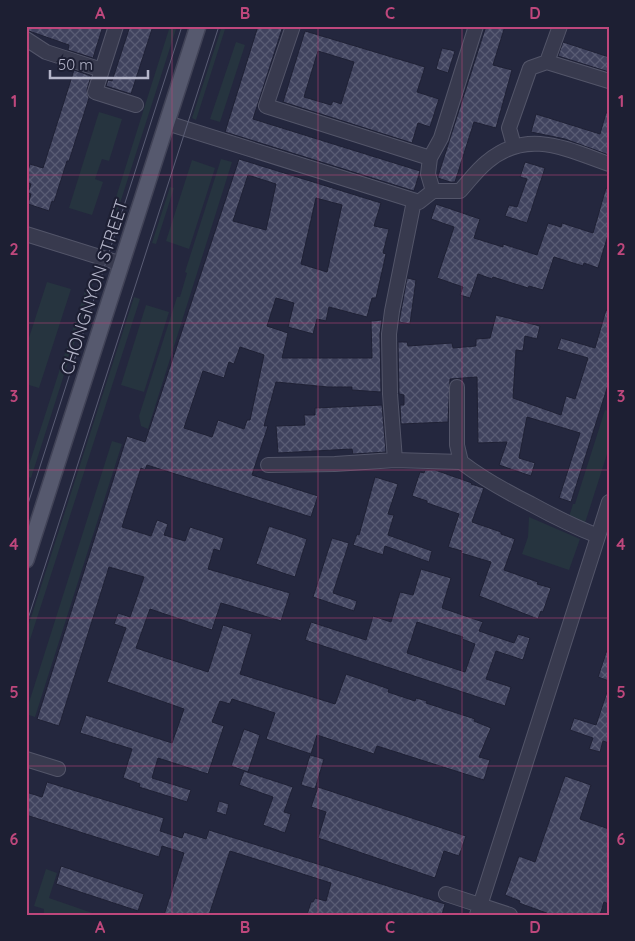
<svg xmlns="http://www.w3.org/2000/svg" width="635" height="941" viewBox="0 0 635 941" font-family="Quicksand,sans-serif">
<defs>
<pattern id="building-cross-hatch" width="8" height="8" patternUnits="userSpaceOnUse" patternTransform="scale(1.25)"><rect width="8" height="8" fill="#40435e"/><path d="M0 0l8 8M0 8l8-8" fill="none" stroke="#595c74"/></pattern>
</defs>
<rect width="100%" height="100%" fill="#24273e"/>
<path fill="#26343f" d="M170,26h7l-65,202 -5,-2z
M222,26h4l-30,94 -4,-2z
M236,42l9,3 -25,77 -10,-3z
M99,112l23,7 -13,42 -7,-2 -7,20 8,3 -11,33 -23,-7z
M221,159l11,3 -84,267 -7,-3 -2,-10 38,-119h3l7,-24 -2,-1z
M192,160l23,8 -26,81 -23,-8z
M170,187l4,1 -18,56 -4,-1z
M47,282l24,7 -32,99 -13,-4v-37z
M88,282l5,2 -62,194 -5,-2v-2z
M134,297l6,2 -114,353v-19z
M146,305l23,7 -25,80 -23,-7z
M605,410l4,1v37l-24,75 -16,-6 4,-13h2z
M112,441l10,3 -87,273 -9,-3v-2z
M529,517l51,22 -11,31 -47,-16 6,-17z
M46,869l11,4 -8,25 49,17h-49l-5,-2v-4l-10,-3z"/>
<path fill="url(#building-cross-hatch)" stroke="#1f2135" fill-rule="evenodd" d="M26,26h77l-10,32 -25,-8 1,-5 -43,-15z
M130,26h23l-22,68 -25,-8 2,-6 4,1z
M258,26h25l-30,93 167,52 -6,20 -189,-59z
M486,26h19l-12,39 19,5 -16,58 -22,-6 -19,60h-5l-12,-4v-2z
M305,31l120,36 -8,25 22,7 -9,28 -12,-4 -6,20 -129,-41zM318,51l36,11 -13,42 -8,-3 -2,4 -27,-8z
M563,42l46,15v15l-51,-16z
M442,48l13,3 -7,22 -12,-4z
M74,70l17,6 -4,14 2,8 -20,63h-2l-13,41 -2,-1 -3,10 -21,-7 3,-10 -3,-1 3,-9 -5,-2v-6l4,-12 13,4z
M606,113h3v42l-44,-16 -34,-7 5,-18 64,20z
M239,159l142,44 -7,23 15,3 -6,24 3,1 -10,44h-4l-5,19 -38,-10 -3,14 -9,-2 -4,15 -25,-7 6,-24 -18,-5 -9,28 21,7 -6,25h90l-1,-37 11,-1 -2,14 1,58 -29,-2v-3h-24l-52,-5 -12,44h4l-16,49 66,21 -7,21 -164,-52 -2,5 -4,-2 -19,59 29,9 6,-16 11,4 -4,11 21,6 5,-14 34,11 -4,13 -6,-2 -6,20 82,24 -9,28 -60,-18 -9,27 -62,-21 -14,39 72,24 15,-47 29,9 -12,40 95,30 11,-30 43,15 -1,3 27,9 1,-3 11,3 -1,2 49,16 -1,2 17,7 -12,29 11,3 -6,20 -107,-34 -3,8 -57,-19 -6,19 -45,-15 9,-26 -43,-14 -2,5 -10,-3 -8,21 12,4 -16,48 -50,-16 -6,20 39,12 -4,12 -48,-15 1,-3 -17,-6 9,-29 -52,-16 6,-18 86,28 12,-34 -77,-27 19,-54 -12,-4 4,-11 12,4 14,-40 -35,-10 -50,159 -22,-7 90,-283 18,6zM248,175l28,9 -10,46 -33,-9zM316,198l26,7 -15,67 -26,-8zM240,347l24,8 -14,65h-3l-3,9 -26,-9 -6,17 -28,-9 19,-57 21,7 5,-16 5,2z
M525,162l20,6 -18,55 -22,-7 4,-11 8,2 10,-28 -7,-2z
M606,188l3,1v43l-11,36 -14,-5 -1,3 -29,-9 -11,33 -14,-4 -1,2 -35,-11 -1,2 -14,-5 -8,24 -10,-3 3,-8 -26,-9 17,-51 -23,-8 5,-15 44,15 -6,19 29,9v-3l34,11 11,-32 13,4 1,-4 31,10z
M407,278l9,2 -6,44 -11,-2z
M606,310l3,1v71l-38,120 -12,-4 21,-65 -53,-16 -8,41 16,5 -4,13 -32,-11 8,-23 -29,1 -1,-66 -27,2 -2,43 -47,2 -1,-19h4v-10l-5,-1 -1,-52h9l1,4 44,-3 1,5 23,-2v-7l14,-1 6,-23 44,11 -3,13 -12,-3 -2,15 -7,-1 -3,48 48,17 5,-19 9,3 13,-41 -31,-9 4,-11 34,10z
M382,405l4,47 -33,2 -1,-5 -74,4 -2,-27 29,-1 -1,-10h11v-7z
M425,470h10l37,13 -1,1 13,4 -12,34 29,10v2l14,5 -11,31 34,12 -1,2 14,4 -8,24 -2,-1 -3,8 -59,-23 12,-34 -30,-9 1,-2 -14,-4 11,-33 -32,-11v-2l-15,-5 8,-24 4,1z
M375,477l23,7 -10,30 6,1 -6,20 44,16 -3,11 -44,-16 -2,9 -30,-10 4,-11 2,1z
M269,526l38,13 -12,38 -39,-13z
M332,538l17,5 -16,50 24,8 -3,10 -41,-14z
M421,569l30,9 -9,30 41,14 -4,9 35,12 4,-9 12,4 -7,22 -27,-9 -10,28 25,8 -6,19 -200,-66 6,-18 55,18 7,-24 18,6 9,-30 13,3zM417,622l46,15 -1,2 13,5 -10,28 -58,-19z
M607,650h2v31l-11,-4z
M607,692h2v51l-6,-2 -3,11 -11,-3 4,-11 -23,-8 4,-12 22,7z
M244,729l16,6 -12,37 -17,-6z
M310,755l14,4 -9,30 -14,-4z
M244,771l49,16 -9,25 7,2 -6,19 -22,-8 10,-28 -34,-12z
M565,776l26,9 -11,34 29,10v75l-5,-2 -4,13h-48l-33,-12 1,-2 -15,-6 14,-39 16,6z
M47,782l117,36 -4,13 22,7 2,-6 22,7 3,-9 236,74 -3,11h-135l4,-13h2l2,-4 11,3 5,-18 -101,-32 -21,64h-45l20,-62 -22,-7 -3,11 -133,-42v-23l16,5z
M318,787l148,49 -7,20 -15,-5 -9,27 -117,-40 8,-26 -15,-5z
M219,801l10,3 -3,11 -10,-3z
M61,866l83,28 -6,17 -82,-27z"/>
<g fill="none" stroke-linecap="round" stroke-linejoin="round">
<g stroke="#535569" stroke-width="16">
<path id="minor" d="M293,26l-27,80 164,52 11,-20 35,-112
M26,39l20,13 56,18 -7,22 41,13
M547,62l13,-36
M102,70l14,-44
M167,123l252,79 14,-11
M514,146l-5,-18 21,-60 17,-6 62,19
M430,158l-2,16 5,17h27c9,-10 17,-21 27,-29 40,-34 79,-13 122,2
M26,234l96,30
M457,387v58l4,17c22,17 46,30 70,42 22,12 44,23 67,32
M395,460l-5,-66 -1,-60 3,-23 22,-110
M268,465l67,-1 60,-4 66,2
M26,759l32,10
M446,894l64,21
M477,915l132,-413"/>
</g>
<g stroke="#414357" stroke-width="18">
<path id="primary" d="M26,560l172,-534"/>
</g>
<use href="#minor" stroke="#383a4e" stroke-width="14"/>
<use href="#primary" stroke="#56596e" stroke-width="15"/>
<path stroke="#5a5d75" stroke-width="1" d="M26,510l156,-484
M26,625l193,-599"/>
</g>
<path fill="none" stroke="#be477c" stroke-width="1" stroke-opacity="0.55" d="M172,26v889M318,26v889M462,26v889M26,175h583M26,323h583M26,470h583M26,618h583M26,766h583"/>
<g text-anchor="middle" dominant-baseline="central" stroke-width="4.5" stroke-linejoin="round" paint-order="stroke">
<g font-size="18" fill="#b4b5c9" stroke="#1d1f33">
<text transform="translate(94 287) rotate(-72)">CHONGNYON STREET</text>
</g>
</g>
<rect width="635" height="941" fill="none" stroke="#1d1f33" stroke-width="55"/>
<path d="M50 70v8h98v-8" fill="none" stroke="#b4b5c9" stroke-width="2.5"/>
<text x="58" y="70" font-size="15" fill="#b4b5c9" stroke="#1d1f33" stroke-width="4" paint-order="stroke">50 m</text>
<rect x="28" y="28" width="580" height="886" fill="none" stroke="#be477c" stroke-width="2"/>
<g font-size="16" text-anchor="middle" font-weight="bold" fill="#be477c">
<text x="100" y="19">A</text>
<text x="245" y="19">B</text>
<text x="390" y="19">C</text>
<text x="535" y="19">D</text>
<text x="14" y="107">1</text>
<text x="621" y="107">1</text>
<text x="14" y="255">2</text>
<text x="621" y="255">2</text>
<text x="14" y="402">3</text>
<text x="621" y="402">3</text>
<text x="14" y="550">4</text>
<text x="621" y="550">4</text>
<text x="14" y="698">5</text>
<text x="621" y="698">5</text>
<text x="14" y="845">6</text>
<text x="621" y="845">6</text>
<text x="100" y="933">A</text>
<text x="245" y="933">B</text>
<text x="390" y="933">C</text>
<text x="535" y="933">D</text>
</g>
</svg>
